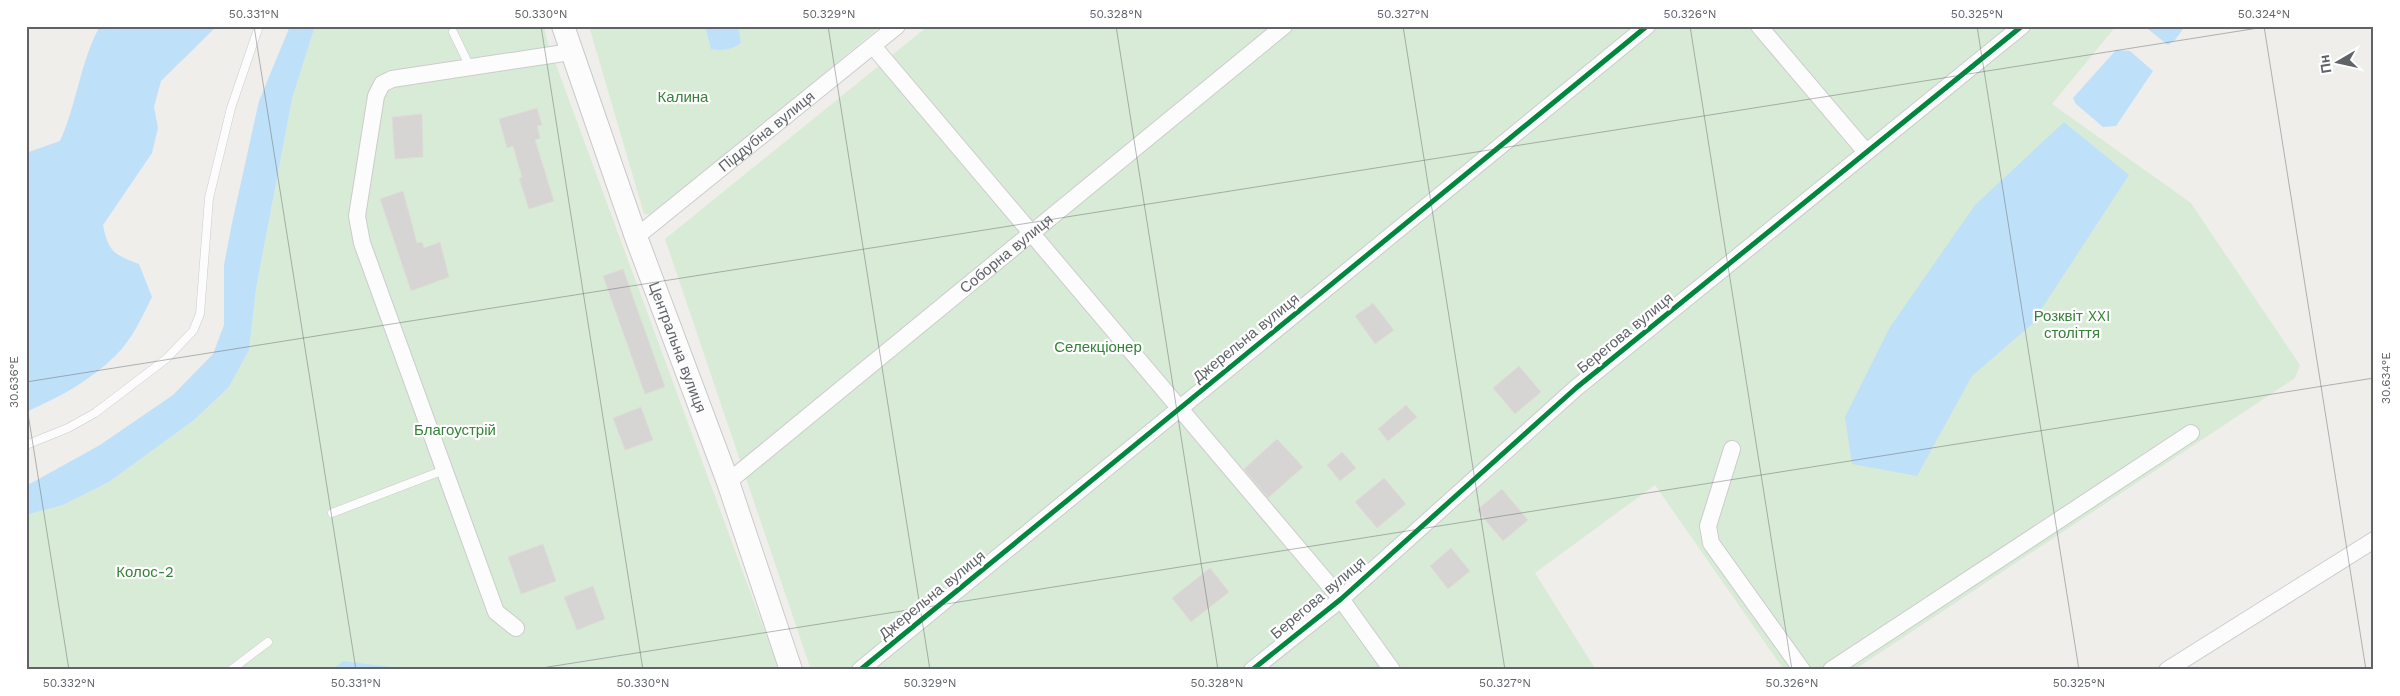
<svg xmlns="http://www.w3.org/2000/svg" width="2400" height="696" viewBox="0 0 2400 696" font-family="'Work Sans',sans-serif">
<rect width="100%" height="100%" fill="#efeeea"/>
<path fill="#d8ebd6" d="M315,26h229l4,17 231,627h-753v-155l37,-10 46,-23 85,-62 35,-33 20,-37 7,-61 36,-190z
M589,26h292l-227,189 -10,-1z
M928,26h1188l-64,78 139,99 109,162 -5,13 -441,292h-70l-129,-185 -120,88 61,97h-785l-146,-431z"/>
<path fill="#bfe0f9" d="M100,26h117l-56,55 -7,26 4,21 -6,25 -49,72c5,26 11,30 36,39l13,33c-10,20 -20,43 -37,59 -25,25 -57,42 -89,56v-259l34,-12c17,-37 20,-79 40,-115z
M290,26h25l-23,73 -36,190 -7,61 -20,37 -35,33 -85,62 -46,23 -37,10v-29l74,-41 73,-50 40,-41 11,-29v-60l8,-42 27,-122z
M705,26h33l3,17c-10,7 -18,8 -30,6z
M2144,26h41l-10,14 -7,5z
M2116,50l14,1 23,20 -37,55 -13,1 -27,-23 -3,-6z
M2064,122l65,53 -98,150 -59,51 -55,100 -65,-12 -7,-47 45,-90 85,-122z
M343,661l72,9h-83z"/>
<path fill="#d6d5d3" stroke="#deddd9" d="M537,108l5,17 -5,1 3,12 -5,2 19,61 -25,8 -10,-31 3,-1 -9,-31 -6,2 -8,-29z
M422,114l1,43 -28,2 -3,-42z
M403,191l14,52 5,-1 2,6 16,-6 9,35 -38,14 -31,-92z
M623,269l42,118 -20,7 -42,-118z
M1373,303l21,27 -19,14 -20,-28z
M1519,366l22,26 -26,22 -22,-26z
M1406,405l11,12 -29,24 -10,-12z
M641,407l12,33 -28,10 -12,-32z
M1277,439l26,28 -35,31 -24,-29z
M1342,452l14,16 -16,13 -13,-16z
M1384,478l22,26 -29,24 -22,-26z
M1502,489l26,31 -25,21 -26,-31z
M543,544l13,37 -35,13 -13,-37z
M1451,548l19,23 -22,18 -18,-23z
M1210,568l19,24 -38,30 -19,-24z
M593,586l12,33 -28,11 -13,-33z"/>
<g fill="none" stroke-linecap="round" stroke-linejoin="round">
<g stroke="#cbcccc" stroke-width="9">
<path id="lane" d="M453,32l17,35
M26,445l42,-17 27,-15 71,-54 27,-28 7,-17 9,-116 22,-90 28,-82
M332,513l112,-43
M231,670l37,-28"/>
</g>
<g stroke="#cbcccc" stroke-width="18">
<g id="street">
<path d="M1759,26l107,126"/>
<path d="M873,46l468,553 51,71"/>
<path id="s1" d="M636,237l261,-211"/>
<path d="M1732,449l-24,77 3,17 91,127"/>
<path id="s2" d="M728,482l556,-456"/>
<path d="M516,628l-20,-16 -134,-369 -5,-27 19,-120 6,-12 10,-5 179,-27"/>
<path d="M860,670l787,-644"/>
<path d="M1252,670l89,-71 235,-211 446,-362"/>
<path d="M1831,670l360,-237"/>
<path d="M2167,670l207,-130"/>
</g>
</g>
<g stroke="#cacacb" stroke-width="24">
<g id="secondary">
<path id="s3" d="M563,26l73,211 92,245 63,188"/>
</g>
</g>
<use href="#lane" stroke="#fdfcfc" stroke-width="8"/>
<use href="#street" stroke="#fdfcfc" stroke-width="16"/>
<use href="#secondary" stroke="#fdfcfc" stroke-width="22"/>
<g stroke="#fff" stroke-width="8">
<path id="cycleway" d="M860,670l787,-644
M1252,670l89,-71 235,-211 446,-362"/>
</g>
<use href="#cycleway" stroke="#00873e" stroke-width="5"/>
</g>
<path fill="none" stroke="#5f6368" stroke-width="1" stroke-opacity="0.45" d="M254,26l102,644M541,26l102,644M828,26l102,644M1116,26l102,644M1403,26l102,644M1690,26l102,644M1977,26l102,644M2264,26l102,644M26,382l2245,-356M26,401l43,269M529,670l1845,-292"/>
<g text-anchor="middle" dominant-baseline="central" stroke-width="4.5" stroke-linejoin="round" paint-order="stroke">
<g font-size="15" fill="#348238" stroke="#fff">
<text x="683" y="97">Калина</text>
<text x="2072" y="316">Розквіт XXI<tspan x="2072" dy="17">століття</tspan></text>
<text x="1098" y="347">Селекціонер</text>
<text x="455" y="430">Благоустрій</text>
<text x="145" y="572">Колос-2</text>
</g>
<g font-size="15" fill="#5f6368" stroke="#fff">
<text stroke="none"><textPath href="#s1" startOffset="168">Піддубна вулиця</textPath></text>
<text stroke="none"><textPath href="#s2" startOffset="360">Соборна вулиця</textPath></text>
<text transform="translate(1625 333) rotate(-39)">Берегова вулиця</text>
<text transform="translate(1246 338) rotate(-39)">Джерельна вулиця</text>
<text stroke="none"><textPath href="#s3" startOffset="341">Центральна вулиця</textPath></text>
<text transform="translate(932 595) rotate(-39)">Джерельна вулиця</text>
<text transform="translate(1318 598) rotate(-40)">Берегова вулиця</text>
</g>
</g>
<rect width="2400" height="696" fill="none" stroke="#ffffff" stroke-width="55"/>
<g transform="translate(2338 62) rotate(261)" stroke="#ffffff" stroke-width="4" paint-order="stroke">
<path d="M0-4L9 19L0 12L-9 19Z" fill="#5f6368"/>
<text y="-8" font-size="14" font-weight="bold" text-anchor="middle" fill="#5f6368">Пн</text>
</g>
<rect x="28" y="28" width="2344" height="640" fill="none" stroke="#5f6368" stroke-width="2"/>
<g font-size="12" text-anchor="middle" fill="#5f6368">
<text x="254" y="18">50.331°N</text>
<text x="541" y="18">50.330°N</text>
<text x="829" y="18">50.329°N</text>
<text x="1116" y="18">50.328°N</text>
<text x="1403" y="18">50.327°N</text>
<text x="1690" y="18">50.326°N</text>
<text x="1977" y="18">50.325°N</text>
<text x="2264" y="18">50.324°N</text>
<text transform="translate(2386 378) rotate(-90)" y="4">30.634°E</text>
<text transform="translate(14 382) rotate(-90)" y="4">30.636°E</text>
<text x="69" y="687">50.332°N</text>
<text x="356" y="687">50.331°N</text>
<text x="643" y="687">50.330°N</text>
<text x="930" y="687">50.329°N</text>
<text x="1217" y="687">50.328°N</text>
<text x="1505" y="687">50.327°N</text>
<text x="1792" y="687">50.326°N</text>
<text x="2079" y="687">50.325°N</text>
</g>
</svg>
